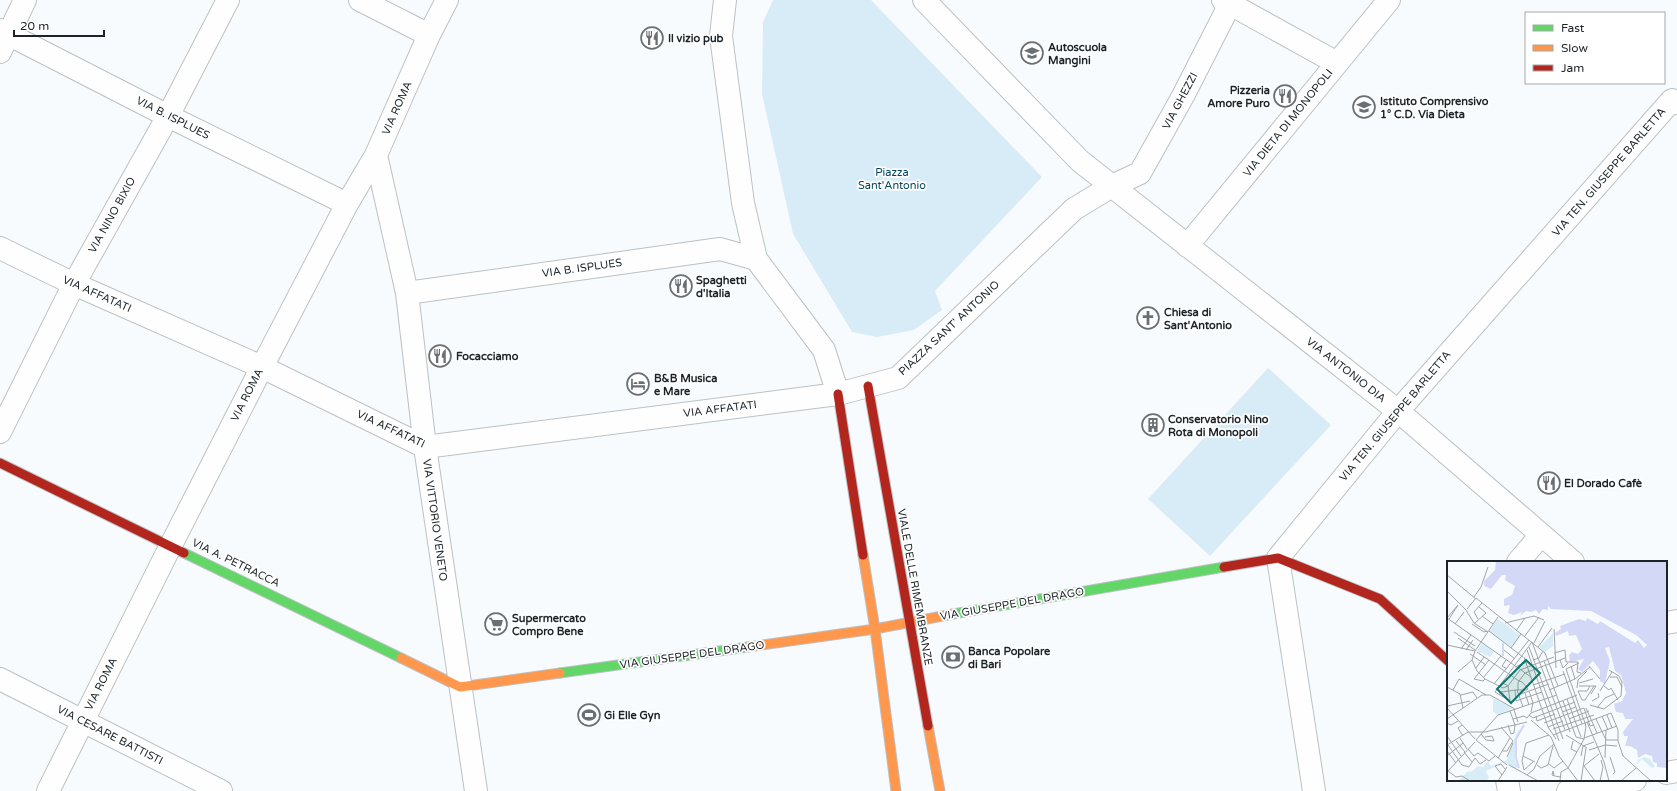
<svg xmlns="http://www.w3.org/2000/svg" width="1677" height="791" viewBox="0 0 1677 791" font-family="'Varela Round',sans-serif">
<rect width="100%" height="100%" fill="#f8fbfd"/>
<path fill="#d8ecf8" d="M773,0h98l171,177 -107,114 7,19 -28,20 -37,7 -25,-5 -59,-98 -31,-140 1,-72z
M1268,368l63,57 -121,131 -62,-57z"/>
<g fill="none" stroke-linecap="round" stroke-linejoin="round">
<g stroke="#bbc1c4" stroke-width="24">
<path id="street" d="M360,0l69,35
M725,0l-4,36 22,167 13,56 68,91 14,44 60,-16 176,-169 38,-23 28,-13 43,-77 49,-96
M924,0l156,161 318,250 175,151
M1223,0l114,63
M0,30l168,86 179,88
M0,52l25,-52
M376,155l31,138 18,154 51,344
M1187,246l202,-246
M0,248l74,36 188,83 163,80 413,-53
M407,293l313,-44 36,10
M0,432l74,-148 94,-168 60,-116
M1518,562l23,-27
M1666,623l11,-2
M0,679l221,112
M1666,773l11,-2
M1507,780l2,11
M48,791l123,-246 91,-178 85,-163 29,-49 53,-120 18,-35
M1314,791l-36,-233 120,-147 274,-311 5,3
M1568,791l67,-11"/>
</g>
<g stroke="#bbc1c4" stroke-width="11">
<path id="fast" d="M184,553l217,105
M953,614l271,-47
M560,673l188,-26"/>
</g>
<g stroke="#bbc1c4" stroke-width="11">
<path id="slow" d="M863,555l12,74 21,162
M748,647l127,-18 78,-15
M401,658l59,29 100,-14
M928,726l12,65"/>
</g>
<g stroke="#bbc1c4" stroke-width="11">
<path id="jam" d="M868,386l60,340
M838,394l25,161
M0,463l184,90
M1224,567l54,-9 102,41 68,62"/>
</g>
<use href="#street" stroke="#fefeff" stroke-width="22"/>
<use href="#fast" stroke="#63d668" stroke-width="9"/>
<use href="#slow" stroke="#ff974d" stroke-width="9"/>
<use href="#jam" stroke="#b3261e" stroke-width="9"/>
</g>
<defs>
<g id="restaurant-ring" transform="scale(1.15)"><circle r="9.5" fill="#fff" stroke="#696f73" stroke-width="1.5"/><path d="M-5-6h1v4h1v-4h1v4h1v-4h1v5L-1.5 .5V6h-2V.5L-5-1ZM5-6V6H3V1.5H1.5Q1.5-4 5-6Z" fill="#696f73"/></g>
<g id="school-ring" transform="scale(1.15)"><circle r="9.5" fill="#fff" stroke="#696f73" stroke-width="1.5"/><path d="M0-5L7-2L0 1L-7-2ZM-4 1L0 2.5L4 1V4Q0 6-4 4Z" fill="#696f73"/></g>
<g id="church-ring" transform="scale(1.15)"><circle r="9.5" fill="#fff" stroke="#696f73" stroke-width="1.5"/><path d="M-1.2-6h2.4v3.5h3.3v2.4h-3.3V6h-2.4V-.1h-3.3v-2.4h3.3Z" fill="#696f73"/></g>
<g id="hotel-ring" transform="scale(1.15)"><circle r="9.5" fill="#fff" stroke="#696f73" stroke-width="1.5"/><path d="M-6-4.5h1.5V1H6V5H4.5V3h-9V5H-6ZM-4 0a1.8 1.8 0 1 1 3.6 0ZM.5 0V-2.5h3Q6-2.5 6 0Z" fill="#696f73"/></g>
<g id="building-ring" transform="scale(1.15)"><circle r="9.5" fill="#fff" stroke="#696f73" stroke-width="1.5"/><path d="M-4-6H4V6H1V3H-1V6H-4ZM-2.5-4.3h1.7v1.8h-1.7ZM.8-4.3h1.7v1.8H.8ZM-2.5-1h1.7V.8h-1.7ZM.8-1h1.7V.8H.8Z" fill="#696f73"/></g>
<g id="supermarket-ring" transform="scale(1.15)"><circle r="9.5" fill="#fff" stroke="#696f73" stroke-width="1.5"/><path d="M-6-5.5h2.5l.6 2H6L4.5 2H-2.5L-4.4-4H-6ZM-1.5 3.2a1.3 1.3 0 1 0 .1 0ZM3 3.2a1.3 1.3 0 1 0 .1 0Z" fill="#696f73"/></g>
<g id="bank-ring" transform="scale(1.15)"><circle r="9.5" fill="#fff" stroke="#696f73" stroke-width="1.5"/><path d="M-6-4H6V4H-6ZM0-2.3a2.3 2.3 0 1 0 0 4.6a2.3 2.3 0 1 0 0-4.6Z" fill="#696f73"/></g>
<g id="stadium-ring" transform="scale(1.15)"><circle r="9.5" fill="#fff" stroke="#696f73" stroke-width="1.5"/><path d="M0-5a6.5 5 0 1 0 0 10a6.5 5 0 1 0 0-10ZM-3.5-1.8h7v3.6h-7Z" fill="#696f73"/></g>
</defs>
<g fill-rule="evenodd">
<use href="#restaurant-ring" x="652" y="38"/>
<use href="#school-ring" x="1032" y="53"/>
<use href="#restaurant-ring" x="1285" y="96"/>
<use href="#school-ring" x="1364" y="107"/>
<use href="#restaurant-ring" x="681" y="286"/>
<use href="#church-ring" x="1148" y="318"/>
<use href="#restaurant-ring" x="440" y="356"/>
<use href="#hotel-ring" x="638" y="384"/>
<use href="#building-ring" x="1153" y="425"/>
<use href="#restaurant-ring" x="1549" y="483"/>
<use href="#supermarket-ring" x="496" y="624"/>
<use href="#bank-ring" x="953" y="657"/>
<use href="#stadium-ring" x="589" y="715"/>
</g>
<g text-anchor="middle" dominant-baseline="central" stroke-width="3.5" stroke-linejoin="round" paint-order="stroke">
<g font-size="11" font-weight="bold" fill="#1c2429" stroke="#fff" text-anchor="start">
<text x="668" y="38">Il vizio pub</text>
<text x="1048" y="47">Autoscuola<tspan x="1048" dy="13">Mangini</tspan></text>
<text x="1270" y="90" text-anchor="end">Pizzeria<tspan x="1270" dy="13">Amore Puro</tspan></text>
<text x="1380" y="101">Istituto Comprensivo<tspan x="1380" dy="13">1° C.D. Via Dieta</tspan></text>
<text x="696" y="280">Spaghetti<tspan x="696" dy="13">d'Italia</tspan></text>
<text x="1164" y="312">Chiesa di<tspan x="1164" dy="13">Sant'Antonio</tspan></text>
<text x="456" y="356">Focacciamo</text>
<text x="654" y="378">B&amp;B Musica<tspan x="654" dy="13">e Mare</tspan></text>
<text x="1168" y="419">Conservatorio Nino<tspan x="1168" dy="13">Rota di Monopoli</tspan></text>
<text x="1564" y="483">El Dorado Cafè</text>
<text x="512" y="618">Supermercato<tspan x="512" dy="13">Compro Bene</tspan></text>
<text x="968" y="651">Banca Popolare<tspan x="968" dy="13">di Bari</tspan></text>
<text x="604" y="715">Gi Elle Gyn</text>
</g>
<g font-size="11" fill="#1c2429" stroke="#fff">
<text transform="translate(1180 101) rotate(-62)">VIA GHEZZI</text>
<text transform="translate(397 108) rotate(-66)">VIA ROMA</text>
<text transform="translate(173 118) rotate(27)">VIA B. ISPLUES</text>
<text transform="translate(1288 123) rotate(-51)">VIA DIETA DI MONOPOLI</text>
<text transform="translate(1609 172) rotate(-49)">VIA TEN. GIUSEPPE BARLETTA</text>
<text transform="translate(112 215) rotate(-61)">VIA NINO BIXIO</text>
<text transform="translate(582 268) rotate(-8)">VIA B. ISPLUES</text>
<text transform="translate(97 294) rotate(24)">VIA AFFATATI</text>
<text transform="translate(949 328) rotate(-43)">PIAZZA SANT' ANTONIO</text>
<text transform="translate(1346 370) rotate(38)">VIA ANTONIO DIA</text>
<text transform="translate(247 395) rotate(-63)">VIA ROMA</text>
<text transform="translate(720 409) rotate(-7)">VIA AFFATATI</text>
<text transform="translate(1395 416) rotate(-50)">VIA TEN. GIUSEPPE BARLETTA</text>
<text transform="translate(391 429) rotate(25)">VIA AFFATATI</text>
<text transform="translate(435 520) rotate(82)">VIA VITTORIO VENETO</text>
<text transform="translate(236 563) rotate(26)">VIA A. PETRACCA</text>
<text transform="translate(915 587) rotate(80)">VIALE DELLE RIMEMBRANZE</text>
<text transform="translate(1012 604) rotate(-10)">VIA GIUSEPPE DEL DRAGO</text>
<text transform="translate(692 655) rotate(-8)">VIA GIUSEPPE DEL DRAGO</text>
<text transform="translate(101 684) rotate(-63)">VIA ROMA</text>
<text transform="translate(110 735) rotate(27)">VIA CESARE BATTISTI</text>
</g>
<g font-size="11" fill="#03455e" stroke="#fff">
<text x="892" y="172">Piazza<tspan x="892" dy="13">Sant'Antonio</tspan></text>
</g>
</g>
<g transform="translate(1447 561)">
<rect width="220" height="220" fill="#f8fbfd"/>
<path d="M51,58l22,16 -9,12 -22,-16zM106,72v13l-8,6 -6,-5zM35,82l12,9 -4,5 -13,-6zM46,137l20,10 -16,7 -4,-4zM79,163l-9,14 -2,21 3,8 -3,2 -11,-7 -18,9 3,7 -3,3 -27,-1 9,-9 3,1 7,-6 5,1 5,-6 3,5 16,-6 10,-28zM197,196l6,2 5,8 -3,1 -10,-9 -6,6 2,-5z" fill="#d8ecf8"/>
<path d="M49,0h171v207l-10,-1v-4l-4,-1 -1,-6 -7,-2 -7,4 -1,-8 -7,-4h-5l3,-10h-4l-1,-4 10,-13h-8l-2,-6 -7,-1 -1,-3 -1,-5 8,-3 4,-8 -5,-18 -6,-4 -6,-24 -4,1 5,13 -5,22h-2l-3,-2v-11l-7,-9 -11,11 -4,-3 6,-10 -14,3 -1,-7 3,-3 6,2 4,-5 -6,-14 -7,1 -1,-5 -12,5 -1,-3 6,-4 -1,-3 19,-7 7,2 1,-3 11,6 2,-3 35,22 3,-3 6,8 3,-3 -11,-10 -45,-24 -40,-2 -3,-3v4l-5,-1 -4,5 -3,-4 -5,2 -5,-1 -6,5 2,-4 -8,3 -6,-2 2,-8 -6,1v-7l8,-4 3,-9 -10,-6 1,-5h-4l-11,14 -7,-3v-5l11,-11z" fill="#d4d8f7"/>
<path fill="none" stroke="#d4d8f7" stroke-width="2" d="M56,82v13M72,207l-3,-10v-19l8,-14"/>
<path fill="none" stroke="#a0a5a8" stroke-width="1" d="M0,14l29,24M0,30l19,19 8,13 14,9M27,36l7,-10 7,-20M29,37l69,55 13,33M20,48l9,-11M35,55l11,8M0,57l84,59M0,57l11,-13 -9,14M31,58l-4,-7 8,-9M28,62l11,-10 -7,-6M58,62l29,-7 10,4M8,63l9,-12M25,63l12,8 3,-1M107,68l2,39M42,70l34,26M69,70l9,-13M7,71l21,14M77,76l15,-20M11,77l17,12M87,82l11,-22M0,84l28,6M82,86l34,92M91,86l14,-19M64,87l10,-14M14,88l10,-14M19,89l7,-10M57,89l11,9M80,89l32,91M28,90l23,-34M30,91l42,29 6,-8 40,-15M107,92l11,-3 1,12h12l-1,10 4,1M23,93l16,11M77,96l24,70 8,12M25,99l5,11 8,8 18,9 5,-2 12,-16 34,-13M59,99l-4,6 5,3M86,99l6,-2 4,-7M113,99l3,8 5,-5M97,100l26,71M124,105l4,13M142,105l11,13M68,106l12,-5M29,107l8,-11M116,110l19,53M11,111l14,-12 3,-9M163,116h7l5,10M36,117l18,-22M38,118l-2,2 -9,-2 15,-19M56,122l5,3 2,15 -15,-9 37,-50 33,88M132,122l14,-4M47,123l35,-44M86,124l32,-11M132,125h17l-5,8M157,125l5,4 2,-2 7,12M0,126l13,7 3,14M130,127l1,-8 9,-9M6,129l6,-11 27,16M68,129l1,11 26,-9M102,129l26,-11 15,-12M82,130l4,12 -2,9M131,130h9l3,-5M131,130l4,9h3M153,130l12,-19M78,132l4,12M14,134l12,-3 4,6M52,134l2,-3 8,-1 6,-1h12l1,-1 -6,-7 -3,-1 -1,2v7h-1l6,17M71,134l31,-11M120,138l14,38M138,139l9,-14M116,140l13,36 8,2M145,140l7,-4 -1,-4M143,144l14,4 17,-13 1,-14 -3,-6 -10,-6M0,145l23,-5M0,147l28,31M139,147l11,25M150,147l8,-10 9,-4M67,149l4,12M115,151l14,-5M82,154l4,3 42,-16M160,154l5,13M89,155l1,5 18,-7M155,155l6,14M0,158l35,-24h8l25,14M66,158l11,-3 3,2 4,-5 46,-18M122,158l20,-8M149,158l10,21h12M84,159l20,17 8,19 19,25M140,161l17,40 5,19M0,162l4,2 7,-4M97,162l40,-15 6,18 4,-1M15,164l-4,3 5,8M61,164l3,9 3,-1 1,-8 -5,-14M54,166l12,14 -6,10h-4M101,166l15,-6M106,168l41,-14M34,173l5,6 8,1 -2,-5 -7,1M106,174l58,-22 7,17v11l5,15M119,174l21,13M0,175l14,20M13,177l7,11M137,177l33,-12M29,179l22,-25 59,-20M29,179l31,25M9,180l9,11M126,180l-2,8 6,3M0,184l21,-13h17l42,-10M1,184l14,20 7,2 6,-9M21,188l6,7 4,-3 11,8 6,-5M142,189l16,-5 12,1M0,190l9,12M17,191l8,10M175,194l29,26M0,195l16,-13M76,195l12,6M134,195l2,-10 11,-4M60,196l6,-14M163,196l5,15 -2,2M28,197l5,6 6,-4M51,197l12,-20M158,197l1,-28M87,200l-10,9 -2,-9 4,-18 23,-8M102,203l5,4 9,-7M62,204l29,16M90,204l4,3 7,-3 5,-19M121,207l16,-29 2,-13 -20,-57 13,-6M1,210l8,6 6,-1 8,5M0,211l28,-30M55,214l-7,-9 6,-2 4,5M80,214l7,-6 6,-13 14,-12M107,214l-1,-4 -1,4 3,1 5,1M51,220l9,-14M113,220l1,-9 7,-4M134,220l5,-33M148,220l-11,-15 15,-12M153,220l3,-14 -2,-7M174,220l15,-13"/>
<path fill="#0f766e" fill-opacity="0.15" stroke="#0f766e" stroke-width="2" d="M79,99l14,13 -29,30 -14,-14z"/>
<rect width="220" height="220" fill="none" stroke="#1c2429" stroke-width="2"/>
</g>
<rect x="1525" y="12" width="140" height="72" fill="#ffffff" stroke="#a4a7a9"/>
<rect x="1533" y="25" width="20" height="6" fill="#63d668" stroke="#a4a7a9"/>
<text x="1561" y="32" font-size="12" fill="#1c2429">Fast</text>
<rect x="1533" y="45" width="20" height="6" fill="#ff974d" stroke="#a4a7a9"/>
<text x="1561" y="52" font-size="12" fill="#1c2429">Slow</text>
<rect x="1533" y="65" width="20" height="6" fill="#b3261e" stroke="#a4a7a9"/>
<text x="1561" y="72" font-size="12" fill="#1c2429">Jam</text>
<path d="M14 30v6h90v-6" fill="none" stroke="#1c2429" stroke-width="2"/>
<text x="20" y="30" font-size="12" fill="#1c2429" stroke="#ffffff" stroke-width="3" paint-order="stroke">20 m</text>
</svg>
